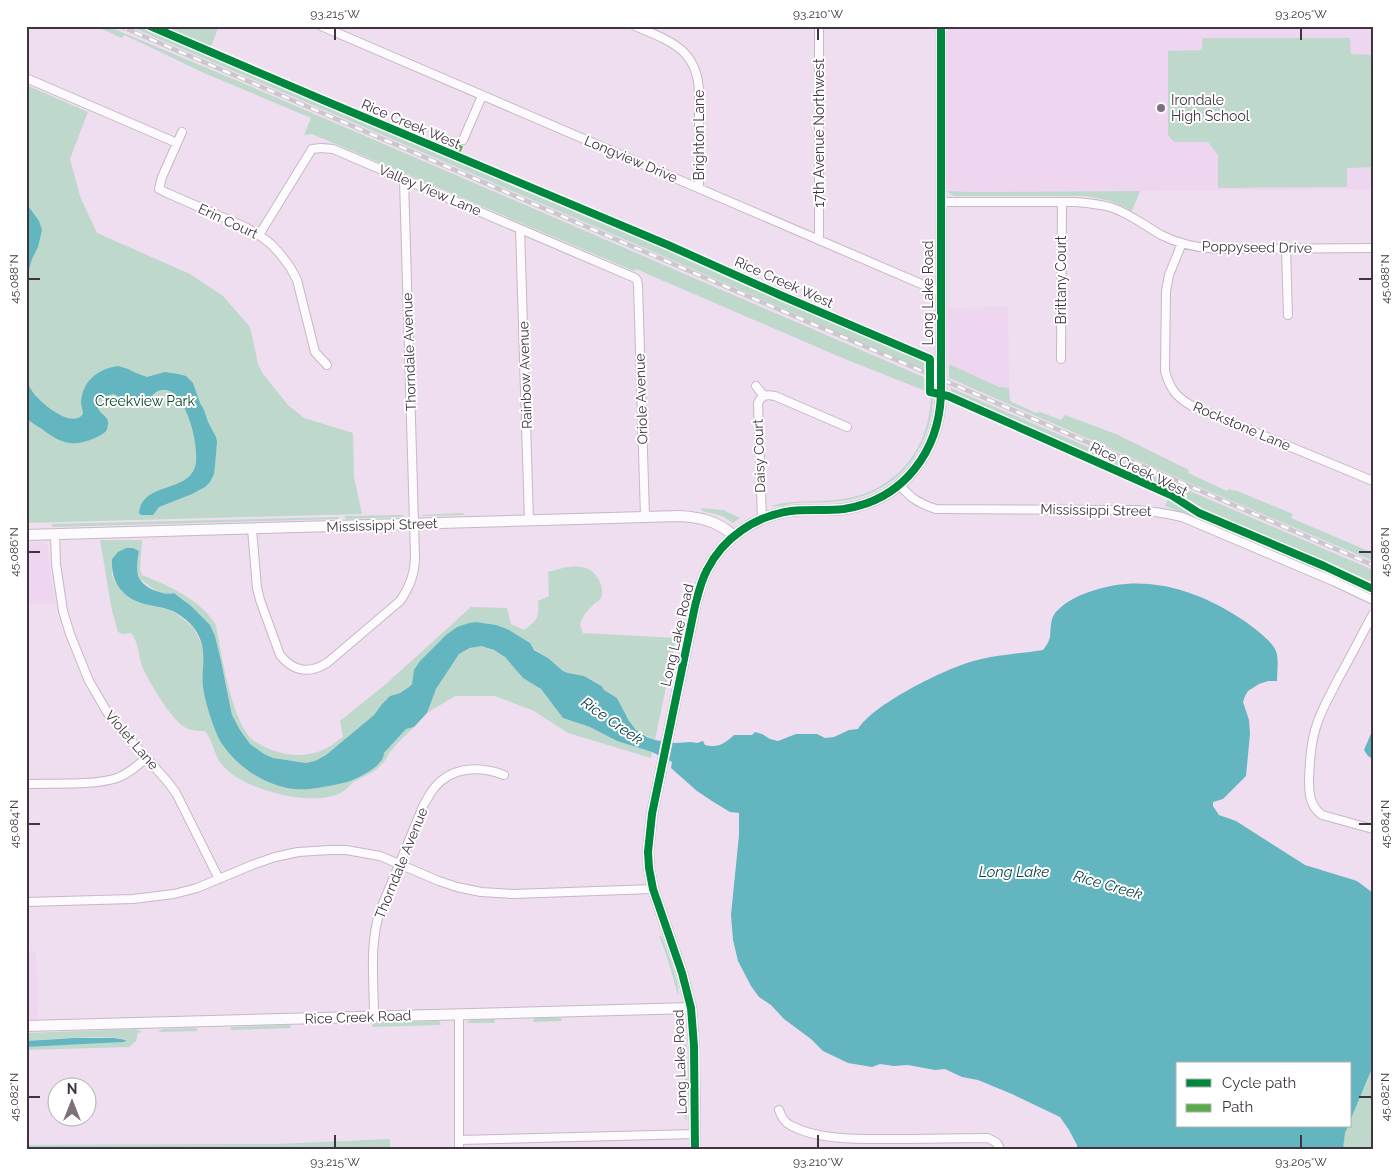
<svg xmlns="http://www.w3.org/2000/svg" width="1399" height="1175" viewBox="0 0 1399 1175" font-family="Raleway,sans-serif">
<rect width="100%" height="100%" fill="#eedeef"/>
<path fill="#eed5f0" d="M948,26h425v163l-403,3 -22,-1z
M1008,307l1,81 -9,-1 -51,-23 -1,-56z
M44,542l4,5 2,24 6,33h-30v-61z
M26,951h10l2,68 -12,-1z"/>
<path fill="#bed8cb" d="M95,26h12l131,55 690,298v13l-88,-35 -204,-88 -2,2 -322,-137 -8,1 7,-17 -107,-45 -54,-26 -26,-12 -2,3z
M129,26h16l309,132 191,80 283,123v11l-281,-123z
M156,26h63l-9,23z
M1203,38h147l1,16 22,1v112l-26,1v19l-129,1v-33l-10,-13h-34l-6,-7v-84l32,-1 2,-2z
M26,85l62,27 -18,47 11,40 16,34 93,41 33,22 27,31 8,37 5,10 25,31 16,13 49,15 1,44 8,37 -336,9z
M948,191l22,1 170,-1 -8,20 -21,-10 -26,-5h-131l-4,-2z
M949,364l50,23 10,1 1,13 26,12 4,-1 21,8 4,-5 51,19 73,36 -1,3 39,18 2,-2 5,2 1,-1 58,24 -2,4 82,35v8l-195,-83 -229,-100z
M951,388l422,182v16l-174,-75 -21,-15 -36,-17 -191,-83z
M931,395h2c0,21 -5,39 -16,57h-1v2c-16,27 -45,44 -76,47 -14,2 -29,1 -43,2 -8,0 -18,5 -26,3 24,-7 48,-3 72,-7 54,-8 87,-51 88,-104z
M1169,497l31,19 149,64 24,11v3l-174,-75 -34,-13z
M701,508l22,2 17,8 -7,5 -11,-7 -20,-5z
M463,513l1,2 -40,1 -3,-1z
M403,515l1,1 -3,1 -55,2 -2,-3z
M339,517l-1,2 -285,8 -2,-3z
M100,540h42l-2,30 2,5c27,11 58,24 74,50 5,28 16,99 38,116 8,5 19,10 28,12 13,4 33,2 45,-5 6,-3 11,-8 16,-11l-3,-16 46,-37 85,-77 36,1 4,16 13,6c14,-10 15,-12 14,-29l11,-5 -1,-24c18,-5 42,-13 52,10 2,5 3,11 1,16 -1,2 -4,4 -6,5 -7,7 -13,13 -15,22l3,8 93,5 -21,102 -19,-10 -7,-9 -12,-23 -13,-8 -2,-5 -18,-9 -16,-3 -5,-2 -15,-13 -52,-33 -20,-3 -19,5 -11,8 -26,26 -5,9 -3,14 -3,3 -9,6 -10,3 -8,8 -8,11 -48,40 -11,6 -9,2 -33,-5 -9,-4 -14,-10 -10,-14 -8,-15 -6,-31 -11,-48 -31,-36 -10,-7h-15l-19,-14 -3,-10 2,-18c-10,-6 -21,-1 -27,8v16l3,7 6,9 20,12 29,7 8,5 15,12 11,22 -1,39 10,35 9,21 13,16 52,28 37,-1 28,-7 18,-10 10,-7 4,-10 22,-24 8,-2c-8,8 -17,16 -24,25 -3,4 -5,10 -9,13 -8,9 -20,12 -29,18 -3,3 -5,6 -8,8 -18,12 -53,7 -72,1 -17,-5 -34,-11 -47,-24 -11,-10 -11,-26 -20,-37 -6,0 -14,0 -19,-3 -14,-7 -38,-47 -44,-62 -4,-12 -3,-23 -11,-33l-9,1 -4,-2 -6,-21z
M476,646h5l19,7 11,10 12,15 18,11 22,29 27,9 27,14 35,11 -1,6 -83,-25 -34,-22 -39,-15h-40l-28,17 9,-24 6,-9 12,-21 5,-5z
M659,935l3,2c4,12 19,47 16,58l-9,-32z
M534,1018h27l1,3 -29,1z
M494,1019l1,4h-29l5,-3z
M439,1021l2,4 -69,2 1,-4z
M683,1023c5,9 6,87 3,99l-1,-6v-68z
M290,1025l1,3 -61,2 1,-3z
M196,1028l2,3 -40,1 5,-3z
M136,1029l6,3 -4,1 -2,8 -7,6 -103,3v-3l98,-5 3,-2 -1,-1c-33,-4 -67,0 -100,2v-8z
M1373,1066v83h-30l2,-16 3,-7h2v-5z
M390,1139v10h-364v-4l252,-1z"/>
<path fill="#63b5c0" d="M26,203l13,18 3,9 -4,17 -6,12 -6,21z
M118,366l10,3 8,4 11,4 18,-5 13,2 8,2 7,7 7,20 4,7 4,12 8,15 1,5 -2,23 -1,9 -4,8 -5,5 -13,7 -33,13 -6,8h-12l-2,-2c3,-31 48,-20 56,-46 6,-18 -10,-87 -37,-76 -6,3 -9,9 -13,14 -11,3 -21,-5 -31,-11 -7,1 -22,6 -15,16 4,6 10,7 9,15 -1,3 -1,6 -3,7 -3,3 -7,4 -10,6 -23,10 -35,5 -53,-9 -6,-4 -12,-7 -16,-11v-37c2,3 4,7 6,10 7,11 40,39 51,23 0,-4 -2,-8 -2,-12 2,-22 17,-33 37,-36z
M126,548h7l6,3c-1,7 -3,16 -1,24 3,12 24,21 36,18l17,13 19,19 5,11 6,25 11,54 8,15 10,14 14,10 9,4 33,5 9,-2 11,-6 48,-40 8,-11 8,-8 10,-3 9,-6 3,-3 2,-14 6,-9 26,-26 11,-8 12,-4 7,-1 20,3 11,4 23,14 4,7 14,8 15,13 5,2 16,3 18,10 2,4 13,8 12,23 7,9 11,7 8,3 20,3 16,-1 6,1 6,-2 2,4c14,3 19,-1 29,-10h18l3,-3 7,2 8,5 8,2 18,-7h21l8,4 9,-1 15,-7 9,-1c15,-24 81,-57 109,-66 25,-8 51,-9 76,-13 3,-4 6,-8 7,-13 1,-11 0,-21 9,-28 9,-9 21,-14 33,-18 54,-19 109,0 154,31 9,7 26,19 30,29 3,9 1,21 1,30h-9l-9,3 -11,7 -3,5 -2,6 6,18 1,14 -4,42 -23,23 -10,3v4l6,9 17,6 69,44 52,16 16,12v173l-23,55v-57h-172v62h170l-3,7 -2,16h-266v-4l-8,-15 -9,-13 -48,-23 -34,-14 -16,-3 -17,-8 -10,1 -27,-5 -14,1 -14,-2 -8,3 -24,-4 -25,-12 -12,-12 -27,-20 -13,-14 -12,-8 -8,-11 -13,-25 -5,-21 -2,-25 8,-80v-22l-9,-1 -18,-11 -15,-10 -26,-23 1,-6 -20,-10 -35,-11 -27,-14 -27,-9 -22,-29 -18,-11 -18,-21 -11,-7 -13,-4 -11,2 -11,6 -23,35 -9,24 -13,14 -8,2 -22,24c0,13 -25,25 -37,29 -19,4 -40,10 -60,6 -25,-5 -50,-22 -65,-44 -8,-13 -17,-42 -19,-57 -2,-23 6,-38 -9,-59 -5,-7 -16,-15 -24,-18 -8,-3 -18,-4 -26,-6 -23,-7 -33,-22 -32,-45l6,-7z
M1373,729v30l-5,-3 -4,-6z
M74,1038h40l13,2 -3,2 -98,5v-6z"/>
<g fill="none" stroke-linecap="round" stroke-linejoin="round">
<g stroke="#c5b9c5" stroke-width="10">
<path id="minor" d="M321,26l619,266
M635,26c35,15 63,23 64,67v95
M26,78l151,65
M182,132l-20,45 -3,12 8,4 78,34 14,8 12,9 10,11 9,12 7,13 18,72 12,13
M463,140l19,-44
M941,202h134c12,1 24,2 35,5 19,6 34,18 51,28 18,9 37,13 57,14l155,-1
M520,229l9,291
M259,235l53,-86 9,-1 12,1 302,129 2,2 1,5 7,232
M819,240v-214
M1182,243l-13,32 -3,16 -1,80c5,18 11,26 27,35l181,75
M1286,248l2,67
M1061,359l1,-157
M756,386l7,9
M900,485c10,13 20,19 36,24l194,1c18,0 34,3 52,7l151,64 40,19
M762,519l-4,-116c4,-8 8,-9 17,-7l72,31
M252,529l5,59 3,12 20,55c14,17 29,19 47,8l73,-62c10,-14 15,-27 15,-44l-11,-377
M55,535l1,29 7,47 7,23 19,47 21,36 57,64 9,12 43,86
M1373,614c-12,22 -23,44 -35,65 -7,15 -16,29 -21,45 -6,17 -7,36 -8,54 0,15 0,27 13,37l51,14
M26,784c26,-1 67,2 91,-6 11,-4 20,-12 29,-20
M26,902l107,-3 41,-5 23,-6 55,-23 23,-8 23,-5 32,-2h16l34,6 59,25 18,6 24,5 32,2 140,-5
M459,1014v135
M374,1016c0,-35 -5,-71 6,-105l44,-107c4,-5 6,-12 11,-17 18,-21 45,-21 69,-12
M779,1110c2,6 5,12 11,15 28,16 74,14 106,14 30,0 61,-1 92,-1l9,5 3,6
M459,1140l236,-6"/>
</g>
<g stroke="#c5b9c5" stroke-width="12">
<path id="tertiary" d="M26,535l653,-19c21,1 38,5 54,19
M26,1026l665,-18
M695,1149l-1,-103 -3,-38 -9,-35 -29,-84 -4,-21 -1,-16 4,-38 43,-208c3,-12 6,-25 12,-36 16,-32 48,-54 84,-59 17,-2 35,0 53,-2 59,-9 95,-57 97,-115v-368"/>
</g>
<use href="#minor" stroke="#fcfafd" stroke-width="8"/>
<use href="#tertiary" stroke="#fcfafd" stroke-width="10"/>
<g stroke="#cbc7cc" stroke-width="4.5">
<path id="rail" d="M120,26l1253,539"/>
</g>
<use href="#rail" stroke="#fff" stroke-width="2.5" stroke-dasharray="8" stroke-linecap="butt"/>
<path stroke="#56ac46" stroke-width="6" stroke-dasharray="12 6" stroke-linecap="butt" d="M455,156l8,-16"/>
<g stroke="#fff" stroke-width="11">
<path id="cycleway" d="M150,26l173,74 345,145 112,50 150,64v33l18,4 86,38 137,61 28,18 125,53 49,23
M695,1149l-1,-103 -3,-38 -9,-35 -29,-84 -4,-21 -1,-16 4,-38 43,-208c3,-12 6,-25 12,-36 16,-32 48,-54 84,-59 17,-2 35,0 53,-2 59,-9 95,-57 97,-115v-368"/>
</g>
<use href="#cycleway" stroke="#00873e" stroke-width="8"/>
</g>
<path fill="none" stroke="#3f3440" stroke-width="2" d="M335,28v12M818,28v12M1301,28v12M28,279h12M1359,279h13M28,552h12M1359,552h13M28,824h12M1359,824h13M28,1097h12M1359,1097h13M335,1135v13M818,1135v13M1301,1135v13"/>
<circle fill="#7c707d" stroke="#fff" stroke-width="2" cx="1161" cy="108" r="5"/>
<g text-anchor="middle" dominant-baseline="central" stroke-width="4" stroke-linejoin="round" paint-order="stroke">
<g font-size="14" fill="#3f3440" stroke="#fff" text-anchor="start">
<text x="1171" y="100">Irondale<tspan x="1171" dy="16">High School</tspan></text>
</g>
<g font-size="14" fill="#3f3440" stroke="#fff">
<text transform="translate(411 124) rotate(23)">Rice Creek West</text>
<text transform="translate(819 133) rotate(-90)">17th Avenue Northwest</text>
<text transform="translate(699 135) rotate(-90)">Brighton Lane</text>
<text transform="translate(631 159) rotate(23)">Longview Drive</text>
<text transform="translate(430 190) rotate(23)">Valley View Lane</text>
<text transform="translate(228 221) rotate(25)">Erin Court</text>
<text transform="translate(1257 247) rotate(1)">Poppyseed Drive</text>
<text transform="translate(1061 280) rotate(-90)">Brittany Court</text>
<text transform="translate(784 282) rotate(24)">Rice Creek West</text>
<text transform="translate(928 293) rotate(-90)">Long Lake Road</text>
<text transform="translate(409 352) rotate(-92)">Thorndale Avenue</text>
<text transform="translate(525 375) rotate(-92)">Rainbow Avenue</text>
<text transform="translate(641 399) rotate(-92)">Oriole Avenue</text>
<text transform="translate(1242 426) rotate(23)">Rockstone Lane</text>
<text transform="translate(759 456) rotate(-92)">Daisy Court</text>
<text transform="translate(1139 469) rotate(26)">Rice Creek West</text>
<text transform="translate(1096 510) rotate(1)">Mississippi Street</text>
<text transform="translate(382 525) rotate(-2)">Mississippi Street</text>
<text transform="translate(677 635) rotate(-77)">Long Lake Road</text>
<text transform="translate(132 740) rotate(49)">Violet Lane</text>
<text transform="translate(401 863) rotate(-68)">Thorndale Avenue</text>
<text transform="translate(358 1017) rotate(-2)">Rice Creek Road</text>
<text transform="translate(680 1062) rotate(-92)">Long Lake Road</text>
</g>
<g font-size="14" fill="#044427" stroke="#fff">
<text x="145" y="401">Creekview Park</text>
</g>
<g font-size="15" font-style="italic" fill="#0b4145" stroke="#fff">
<text transform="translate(612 721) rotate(35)">Rice Creek</text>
<text x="1014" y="872">Long Lake</text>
<text transform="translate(1108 885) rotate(16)">Rice Creek</text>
</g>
</g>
<rect width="1399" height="1175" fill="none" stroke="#ffffff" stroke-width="55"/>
<rect x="1176" y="1062" width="175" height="65" fill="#ffffff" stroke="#b2aeb3"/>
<rect x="1186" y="1079" width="25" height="8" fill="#00873e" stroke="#b2aeb3"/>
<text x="1222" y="1088" font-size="15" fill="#3f3440">Cycle path</text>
<rect x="1186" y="1104" width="25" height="8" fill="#56ac46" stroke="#b2aeb3"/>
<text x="1222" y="1112" font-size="15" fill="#3f3440">Path</text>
<g transform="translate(72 1102)"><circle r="24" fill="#ffffff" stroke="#b2aeb3"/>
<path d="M0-4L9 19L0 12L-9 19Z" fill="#7c707d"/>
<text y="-8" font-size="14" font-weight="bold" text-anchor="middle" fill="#3f3440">N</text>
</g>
<rect x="28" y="28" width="1344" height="1120" fill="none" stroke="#3f3440" stroke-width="2"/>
<g font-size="12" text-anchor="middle" fill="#3f3440">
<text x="335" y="18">93.215°W</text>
<text x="818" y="18">93.210°W</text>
<text x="1301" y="18">93.205°W</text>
<text transform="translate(14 279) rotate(-90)" y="4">45.088°N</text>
<text transform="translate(1385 279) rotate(-90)" y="4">45.088°N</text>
<text transform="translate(14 552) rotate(-90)" y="4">45.086°N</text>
<text transform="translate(1385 552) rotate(-90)" y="4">45.086°N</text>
<text transform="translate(14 824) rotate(-90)" y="4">45.084°N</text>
<text transform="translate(1385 824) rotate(-90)" y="4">45.084°N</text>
<text transform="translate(14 1097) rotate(-90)" y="4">45.082°N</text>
<text transform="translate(1385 1097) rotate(-90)" y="4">45.082°N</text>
<text x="335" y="1166">93.215°W</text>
<text x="818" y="1166">93.210°W</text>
<text x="1301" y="1166">93.205°W</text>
</g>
</svg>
